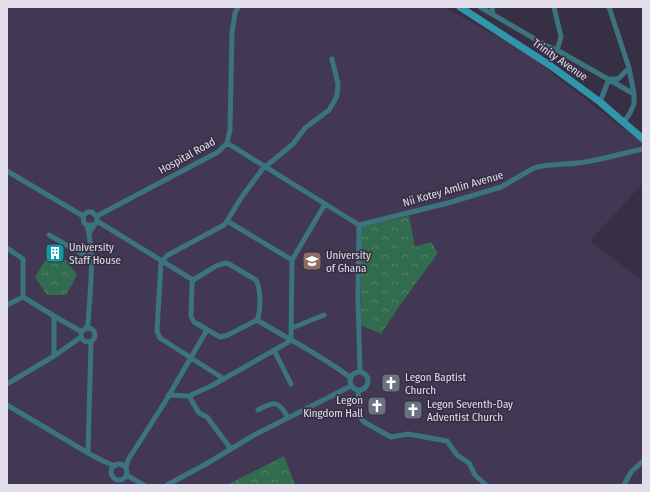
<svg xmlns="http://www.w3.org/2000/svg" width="650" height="492" viewBox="0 0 650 492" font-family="'Fira Sans Condensed',sans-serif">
<defs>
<pattern id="forest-crowns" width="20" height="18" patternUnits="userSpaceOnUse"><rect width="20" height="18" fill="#326c4e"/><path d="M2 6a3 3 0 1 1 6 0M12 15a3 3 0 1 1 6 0" fill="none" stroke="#4f8168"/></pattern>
</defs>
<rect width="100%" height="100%" fill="#373044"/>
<path fill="#423853" d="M7,7h437l78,43 121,94v39l-53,58 53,40v204h-636z"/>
<path fill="url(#forest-crowns)" d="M409,216l6,31 16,-5 7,11 -40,55 -17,26 -20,-9v-98z
M46,259l20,1 11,15 -11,20h-19l-12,-18z
M284,456l11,29h-68z"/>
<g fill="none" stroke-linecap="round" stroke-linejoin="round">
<path stroke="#3b737f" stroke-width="5" d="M480,7l67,39 10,4 77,44
M492,7l1,8
M554,7l7,30 -4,13
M609,7l20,61 5,26v10l-4,9 -6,9
M600,102l9,-23h9l11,-11
M227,143l132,82
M265,167l28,-23 12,-16 24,-18 3,-5 5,-9 1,-12 -6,-25
M7,171l76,45
M97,216l121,-64 9,-9 3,-13 2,-97 3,-20 3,-6
M97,221l96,59
M227,221l14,-23 23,-31
M359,225l89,-22 53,-16 33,-19c17,-5 34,-3 51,-6 19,-3 39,-9 58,-13
M359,225l-1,74 2,73
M89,233l8,-12v-4l-5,-5h-5l-4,4 1,7 3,2h6
M49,235l42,24
M7,248l16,11v38
M292,260l33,-56
M225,263l4,1 27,16c5,9 5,31 1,40l-29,15 -8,2 -26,-15 -3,-6 1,-32 1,-4 23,-14z
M7,305l16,-8 31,19 28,16
M54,316v40
M257,320c31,19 64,35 94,58
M292,328l32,-13
M81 335a7 7 0 1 1 14 0a7 7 0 1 1-14 0Z
M86,329l2,-6c2,-30 7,-69 -1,-98
M91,342l-3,111 15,8 12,5
M274,350l17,34
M350 381a9 9 0 1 1 18 0a9 9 0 1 1-18 0Z
M7,384l47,-28 27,-19
M358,390l2,27 4,5 27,15 17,-3 39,7 10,14 12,8 6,12 11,10
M168,395l21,1 22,-10 76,-43 4,-6 1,-77 -65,-39 -3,4 -56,30 -7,7 -4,69 3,7 64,41
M189,396l10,17 8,4 24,32
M7,405l81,48
M258,410c16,-9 21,-10 30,8
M111 472a8 8 0 1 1 16 0a8 8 0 1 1-16 0Z
M126,468l2,-8 37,-58 42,-72
M126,475l18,10
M167,485l39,-21 50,-30 95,-48
M624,485l7,-13 12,-11"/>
<path stroke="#3196a9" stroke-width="7" d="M460,7l91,59 49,36 43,37"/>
</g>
<defs>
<g id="building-square" transform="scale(1)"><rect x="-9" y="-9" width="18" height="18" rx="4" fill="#0f9aa8" stroke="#373044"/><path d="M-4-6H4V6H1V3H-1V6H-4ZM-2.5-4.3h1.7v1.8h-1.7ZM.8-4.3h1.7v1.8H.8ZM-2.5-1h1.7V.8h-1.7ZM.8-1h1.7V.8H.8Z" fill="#fff"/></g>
<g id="university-square" transform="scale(1)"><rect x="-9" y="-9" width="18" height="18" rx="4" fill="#8d6e63" stroke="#373044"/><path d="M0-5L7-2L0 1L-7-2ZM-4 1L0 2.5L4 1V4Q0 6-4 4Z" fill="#fff"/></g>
<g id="church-square" transform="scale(1)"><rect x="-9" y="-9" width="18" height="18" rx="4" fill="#6b7280" stroke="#373044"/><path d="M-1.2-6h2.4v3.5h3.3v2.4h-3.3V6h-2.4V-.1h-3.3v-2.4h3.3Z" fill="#fff"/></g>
</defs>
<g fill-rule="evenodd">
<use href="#building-square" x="55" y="253"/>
<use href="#university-square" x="312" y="261"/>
<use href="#church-square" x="391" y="383"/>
<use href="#church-square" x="377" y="406"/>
<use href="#church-square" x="413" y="410"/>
</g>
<g text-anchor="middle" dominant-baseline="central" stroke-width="3.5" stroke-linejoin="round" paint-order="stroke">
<g font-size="11" fill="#e1ddea" stroke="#373044">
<text transform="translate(560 60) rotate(35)">Trinity Avenue</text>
<text transform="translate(187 156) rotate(-29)">Hospital Road</text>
<text transform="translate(453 189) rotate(-16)">Nii Kotey Amlin Avenue</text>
</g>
<g font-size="11" fill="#e1ddea" stroke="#373044" text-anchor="start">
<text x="69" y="247">University<tspan x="69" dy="13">Staff House</tspan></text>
<text x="326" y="255">University<tspan x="326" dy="13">of Ghana</tspan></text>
<text x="405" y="377">Legon Baptist<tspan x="405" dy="13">Church</tspan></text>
<text x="363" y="400" text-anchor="end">Legon<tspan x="363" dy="13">Kingdom Hall</tspan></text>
<text x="427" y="404">Legon Seventh-Day<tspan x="427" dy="13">Adventist Church</tspan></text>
</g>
</g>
<rect width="650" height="492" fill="none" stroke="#e1ddea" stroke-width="16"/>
</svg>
